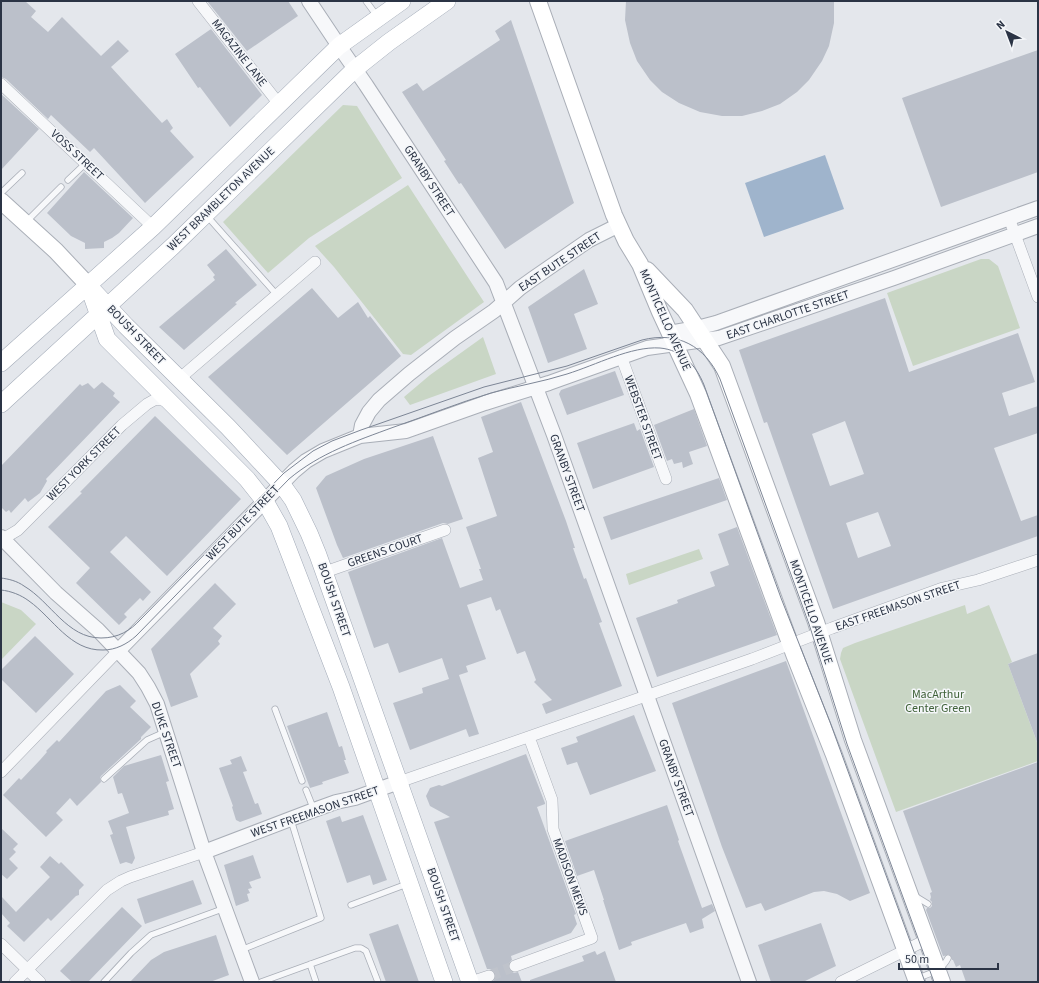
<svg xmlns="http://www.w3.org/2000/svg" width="1039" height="983" viewBox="0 0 1039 983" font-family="'Source Sans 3',sans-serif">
<rect width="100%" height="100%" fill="#e4e7ec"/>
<path fill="#c9d6c5" d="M343,105l14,1 45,72 -93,60 -41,35 -45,-51z
M408,185l76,117 -73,53 -8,-1 -69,-87 -19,-21z
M981,259h8l9,7 22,62 -107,38 -26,-73z
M483,337l13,37 -86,31 -6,-8 26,-22z
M699,549l4,10 -74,26 -3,-11z
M1,602l20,8 15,14 -35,36z
M965,605l2,9 22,-9 23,57 -4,2 30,81v16l-142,51 -56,-153 1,-6 2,-5 12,-5z"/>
<path fill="#9fb4cc" d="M825,155l19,54 -80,28 -19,-54z"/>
<path fill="#bbc0ca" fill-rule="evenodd" d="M1,1h24l11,10 -5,6 17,15 14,-15 39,39 17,-16 11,11 -18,16 51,56 5,-4 6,9 -3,3 24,26 -49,46 -51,-55 -4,4 -39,-37 -3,4 -42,-40 -5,-2z
M207,1h81l10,15 -51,35z
M626,1h208v22l-5,23 -7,15 -13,19 -12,12 -17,12 -18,7 -20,5h-20l-22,-4 -21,-9 -17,-11 -12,-12 -13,-19 -7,-18 -5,-23z
M511,20l63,183 -69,46 -44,-66 -2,1 -15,-23 2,-1 -44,-68 15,-9 6,8 77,-51 -5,-9z
M211,29l51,66 -32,32 -30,-40 -2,1 -23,-34z
M1038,50v122l-97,35 -39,-109z
M1,94l38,35 -38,41z
M84,172l49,46 -14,15 -7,5 -8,4v6l-19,1v-6l-14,-7 -24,-23z
M226,249l31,36 -22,18 2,1 -53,46 -25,-23 56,-47 -2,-3 2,-2 -8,-10z
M584,269l14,35 -24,10 13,35 -39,14 -20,-56z
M312,288l26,30 20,-16 10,16 2,-2 31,40 -114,99 -79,-78z
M885,298l24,74 109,-39 17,49 -33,11 7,23 29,-10v27l-44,15 27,73 17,-6v21l-205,73 -66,-187 -3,1 -25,-73zM845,421l19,53 -34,12 -18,-52zM878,512l13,34 -33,12 -12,-35z
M615,371l9,24 -57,20 -8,-21 2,-4z
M102,382l13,11 -2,3 7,6 -74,77 1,2 -7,12 -12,9 -3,-4 -14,15 -2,-3 -3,2 -5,-5v-41l79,-82 2,2 6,-3 6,6z
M521,402l45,119 9,27h-2l11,31 2,-1 16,44 -3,1 23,63 -76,28 -4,-10 10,-4 -18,-18 2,-2 -11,-29 -8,3 -17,-45 -4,2 -5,-14 -24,8 19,54 -20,7 2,6 -9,3 20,59 -10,3 -3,-8 -56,21 -17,-47 30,-10 -1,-5 27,-9 -7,-21 -43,15 -11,-30 -14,5 -26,-76 94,-34 18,50 23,-8 -4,-11h2l-15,-42 31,-11 -19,-58 15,-6 -12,-35z
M694,409l13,37 -18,6 4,12 -10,4 -1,-6 -8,2 -2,-5 -5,2 -13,-36z
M155,416l86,83 -74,77 -41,-40 -16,16 41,40 -8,9 -3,-3 -16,16 3,3 -8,8 -43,-42 14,-15 -42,-41 34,-34 -2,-1z
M634,423l3,8 3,-2 14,38 -61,22 -16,-46z
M433,436l30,83 -15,5 -5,-1 -100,35 -6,-13 -21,-57 10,-12 38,-17z
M719,478l8,22 -116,40 -8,-23z
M737,527l40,108 -120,42 -21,-59 42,-15 -1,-3 38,-14 -5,-14 19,-7 -11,-31z
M215,583l21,21 -23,24 9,8 -4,5 2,3 -30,30 8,23 -27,10 -20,-58z
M35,636l39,38 -38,39 -35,-34v-9z
M1038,653v89h-1l-29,-78z
M786,661l84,232 -20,8 -13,-7 -13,-3 -10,1 -49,19 -4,-8 -15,5 -24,-61 -50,-144z
M120,685l16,16 -6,6 21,20 -10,10v2l-40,37 -1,2 1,4 -24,24 -7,-8 -14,15 7,7 -17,17 -43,-42 16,-17 2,2 19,-20 7,-8 -1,-1 11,-11 2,2 47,-51z
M327,712l12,35 3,-1 4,14h-2l5,13 -27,9 1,2 -13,4 -23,-62z
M634,715l22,56 -66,24 -13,-33 -10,3 -6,-17 17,-6 -2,-5z
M526,754l19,49v1l-8,3 39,107 -2,1 3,9 -6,9 -60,23 1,4 -4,4 1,5 4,4 5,-1 4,10h-30l4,-4 -1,-5 -4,-4h-4l-53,-147 16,-5 -20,-11 -4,-10 4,-8 9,-3 3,1z
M161,755l8,26 -3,1 8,27 -6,2 1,4 -43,12 9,31 -3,6 -6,-2 -6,2 -10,-29 3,-1 -5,-13 21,-8 -7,-20 -4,1 -5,-17 11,-11z
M241,756l6,15 -4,1 12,32 3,-1 4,11 -22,8 -4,-2 -4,-13 1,-1 -14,-38 13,-4 -2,-4z
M1038,762v220h-72l-6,-17 -4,2 -3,-7h-1l-1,-4 -3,-2 -4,2h-1l-17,-46 1,-2h3l2,-2v-4l-2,-2 1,-3 -1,-4 2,-1 -29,-81z
M667,805l12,35 -1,1 24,67 10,-4 3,7 -13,8 2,9 -14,5 -4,-10 -55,19 1,3 -13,5 -16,-50h1l-10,-30 -17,6 -12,-35z
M363,815l24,65 -14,5 -3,-10 -23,8 -21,-62 14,-5 2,6z
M1,828l17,16 -5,5 3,3 -7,7 9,9 -11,11 -6,-5z
M253,855l8,23 -12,4 3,6 -4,1 2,4 -3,1 2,7 -13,5 -12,-41z
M50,856l9,8 2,-2 23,23 -5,5v5l-3,1 -25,25 -3,-3 -24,24 -17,-16 3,-3 -9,-10v-17l15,16 34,-35 -10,-10z
M193,880l9,24 -57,20 -8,-25z
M122,907l20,19 -54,56h-16l-12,-11z
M821,923l15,43 -33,16h-32l-13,-37z
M398,924l21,58h-33l-17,-48z
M216,935l13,40 -19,7h-80l21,-22 13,-8z
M595,951l2,4 8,-4 11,31h-86v-2l54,-19 -2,-5z"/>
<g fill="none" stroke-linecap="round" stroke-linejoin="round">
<path stroke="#bfc3cb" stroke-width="11" stroke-dasharray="11 5.5" stroke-linecap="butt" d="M489,976l26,-10"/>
<g stroke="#a9aeb7" stroke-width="7">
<path id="service" d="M366,1l11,15
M68,180l18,-17
M1,193l21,-20
M207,216l70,79
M26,222l35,-35
M275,709l27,72
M104,779l43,-39 18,-8
M306,790l8,20
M915,896l13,8
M351,905l56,-21
M241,950l80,-32 -30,-98
M310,964l6,18
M916,979c12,-5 26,-8 32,-21
M104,982l27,-29 20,-18 74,-27
M261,982l94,-34h6l5,3 12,31"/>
</g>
<g stroke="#a9aeb7" stroke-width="12">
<path id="minor" d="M198,1l81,103
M1,84l152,143
M1009,218l29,79
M621,356l45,123
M179,379l136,-117
M1,540l17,-10 104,-105 25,-21 9,-5 12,2
M325,572l120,-42
M1,772l117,-121
M399,782l353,-123 80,-31 111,-40 35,-8 60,-20
M1,944l39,38
M515,966l77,-28 -39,-109 -1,-29 -23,-63
M15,982l92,-92 14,-9 9,-4 74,-25
M471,982l18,-6
M841,982l85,-42"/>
</g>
<g stroke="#a9aeb7" stroke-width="16">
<path id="tertiary" d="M309,1l30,45 27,39 130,198 58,152 195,547
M669,333l28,-5 19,-5 322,-115
M360,436l2,-11 7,-13 10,-12 30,-26 46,-36 39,-27 26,-23 14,-10 55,-38 30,-15
M1,537l55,56 42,37 41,43 9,14 9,17 47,148 48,130
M118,651l176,-180 12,-10 17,-10 37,-15 46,-5 79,-28 64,-20 98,-35 72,-10 175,-60 144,-52
M204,852l110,-42 22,-8 19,-4 44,-16"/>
</g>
<g stroke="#a9aeb7" stroke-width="18">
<path id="secondary" d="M538,1l76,214 12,26 14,23 20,48 38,82 96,260 40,101 83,227
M1,201l55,50 32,34
M647,270l38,40 37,56 94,256 37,118 89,242"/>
</g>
<g stroke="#a3abb8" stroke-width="18">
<path id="primary" d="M88,285l38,41 102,101 55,59 10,14 16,33 9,22 152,427
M91,293l16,46 140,140 19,24 13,23 62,161 103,295
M1,363l152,-136 186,-181 63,-45
M1,404l172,-158 182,-177 34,-27 58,-41"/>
</g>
<use href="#service" stroke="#f7f8fa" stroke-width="5.5"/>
<use href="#minor" stroke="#f7f8fa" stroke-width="11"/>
<use href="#tertiary" stroke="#f7f8fa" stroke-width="14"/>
<use href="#secondary" stroke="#fff" stroke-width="16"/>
<use href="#primary" stroke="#fff" stroke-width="17"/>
<path stroke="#7d8696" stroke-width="1" d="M1,578c8,1 16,3 23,8 27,16 43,52 77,52 17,0 29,-7 40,-19l143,-146 29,-22 19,-10 29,-11 123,-43 83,-21 75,-26c36,-9 63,6 78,39l89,245 38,120 87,238
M1,590c10,1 20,5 28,11 24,17 41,50 74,49 13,0 24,-6 33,-14l153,-157c31,-26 67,-38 105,-52 32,-11 64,-24 97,-34 25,-7 51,-11 76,-19 29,-9 64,-28 93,-26 22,2 36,17 44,37l77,213 49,124 95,260"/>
</g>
<g text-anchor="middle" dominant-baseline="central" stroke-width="3" stroke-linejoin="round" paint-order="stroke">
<g font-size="12" fill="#2b3445" stroke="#f4f6f9">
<text transform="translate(239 53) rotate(52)">MAGAZINE LANE</text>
<text transform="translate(77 155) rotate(43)">VOSS STREET</text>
<text transform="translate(429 181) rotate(57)">GRANBY STREET</text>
<text transform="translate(221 199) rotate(-44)">WEST BRAMBLETON AVENUE</text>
<text transform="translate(560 262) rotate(-34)">EAST BUTE STREET</text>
<text transform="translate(788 315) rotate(-19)">EAST CHARLOTTE STREET</text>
<text transform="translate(665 320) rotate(66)">MONTICELLO AVENUE</text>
<text transform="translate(136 335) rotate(46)">BOUSH STREET</text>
<text transform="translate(643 418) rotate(70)">WEBSTER STREET</text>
<text transform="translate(84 464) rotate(-45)">WEST YORK STREET</text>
<text transform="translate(567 473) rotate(70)">GRANBY STREET</text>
<text transform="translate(243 523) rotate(-46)">WEST BUTE STREET</text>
<text transform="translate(385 551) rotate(-19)">GREENS COURT</text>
<text transform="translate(334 600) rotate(71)">BOUSH STREET</text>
<text transform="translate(898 606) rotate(-19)">EAST FREEMASON STREET</text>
<text transform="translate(811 612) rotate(71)">MONTICELLO AVENUE</text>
<text transform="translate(166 735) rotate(71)">DUKE STREET</text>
<text transform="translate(676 778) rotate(70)">GRANBY STREET</text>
<text transform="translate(315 812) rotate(-19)">WEST FREEMASON STREET</text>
<text transform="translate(570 877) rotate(70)">MADISON MEWS</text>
<text transform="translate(443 905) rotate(71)">BOUSH STREET</text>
</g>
<g font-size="12" fill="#3f6138" stroke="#f4f6f9">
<text x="938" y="694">MacArthur<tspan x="938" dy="14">Center Green</tspan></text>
</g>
</g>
<rect width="1039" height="983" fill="none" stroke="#2b3445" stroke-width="4"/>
<g transform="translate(1007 32) rotate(318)" stroke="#f4f6f9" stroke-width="3" paint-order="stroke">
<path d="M0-3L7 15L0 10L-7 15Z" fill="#2b3445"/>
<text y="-6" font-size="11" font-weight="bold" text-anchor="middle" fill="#2b3445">N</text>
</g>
<path d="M899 963v6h99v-6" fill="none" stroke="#2b3445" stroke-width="2"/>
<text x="905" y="963" font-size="12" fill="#2b3445" stroke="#f4f6f9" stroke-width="3" paint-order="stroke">50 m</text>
</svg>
